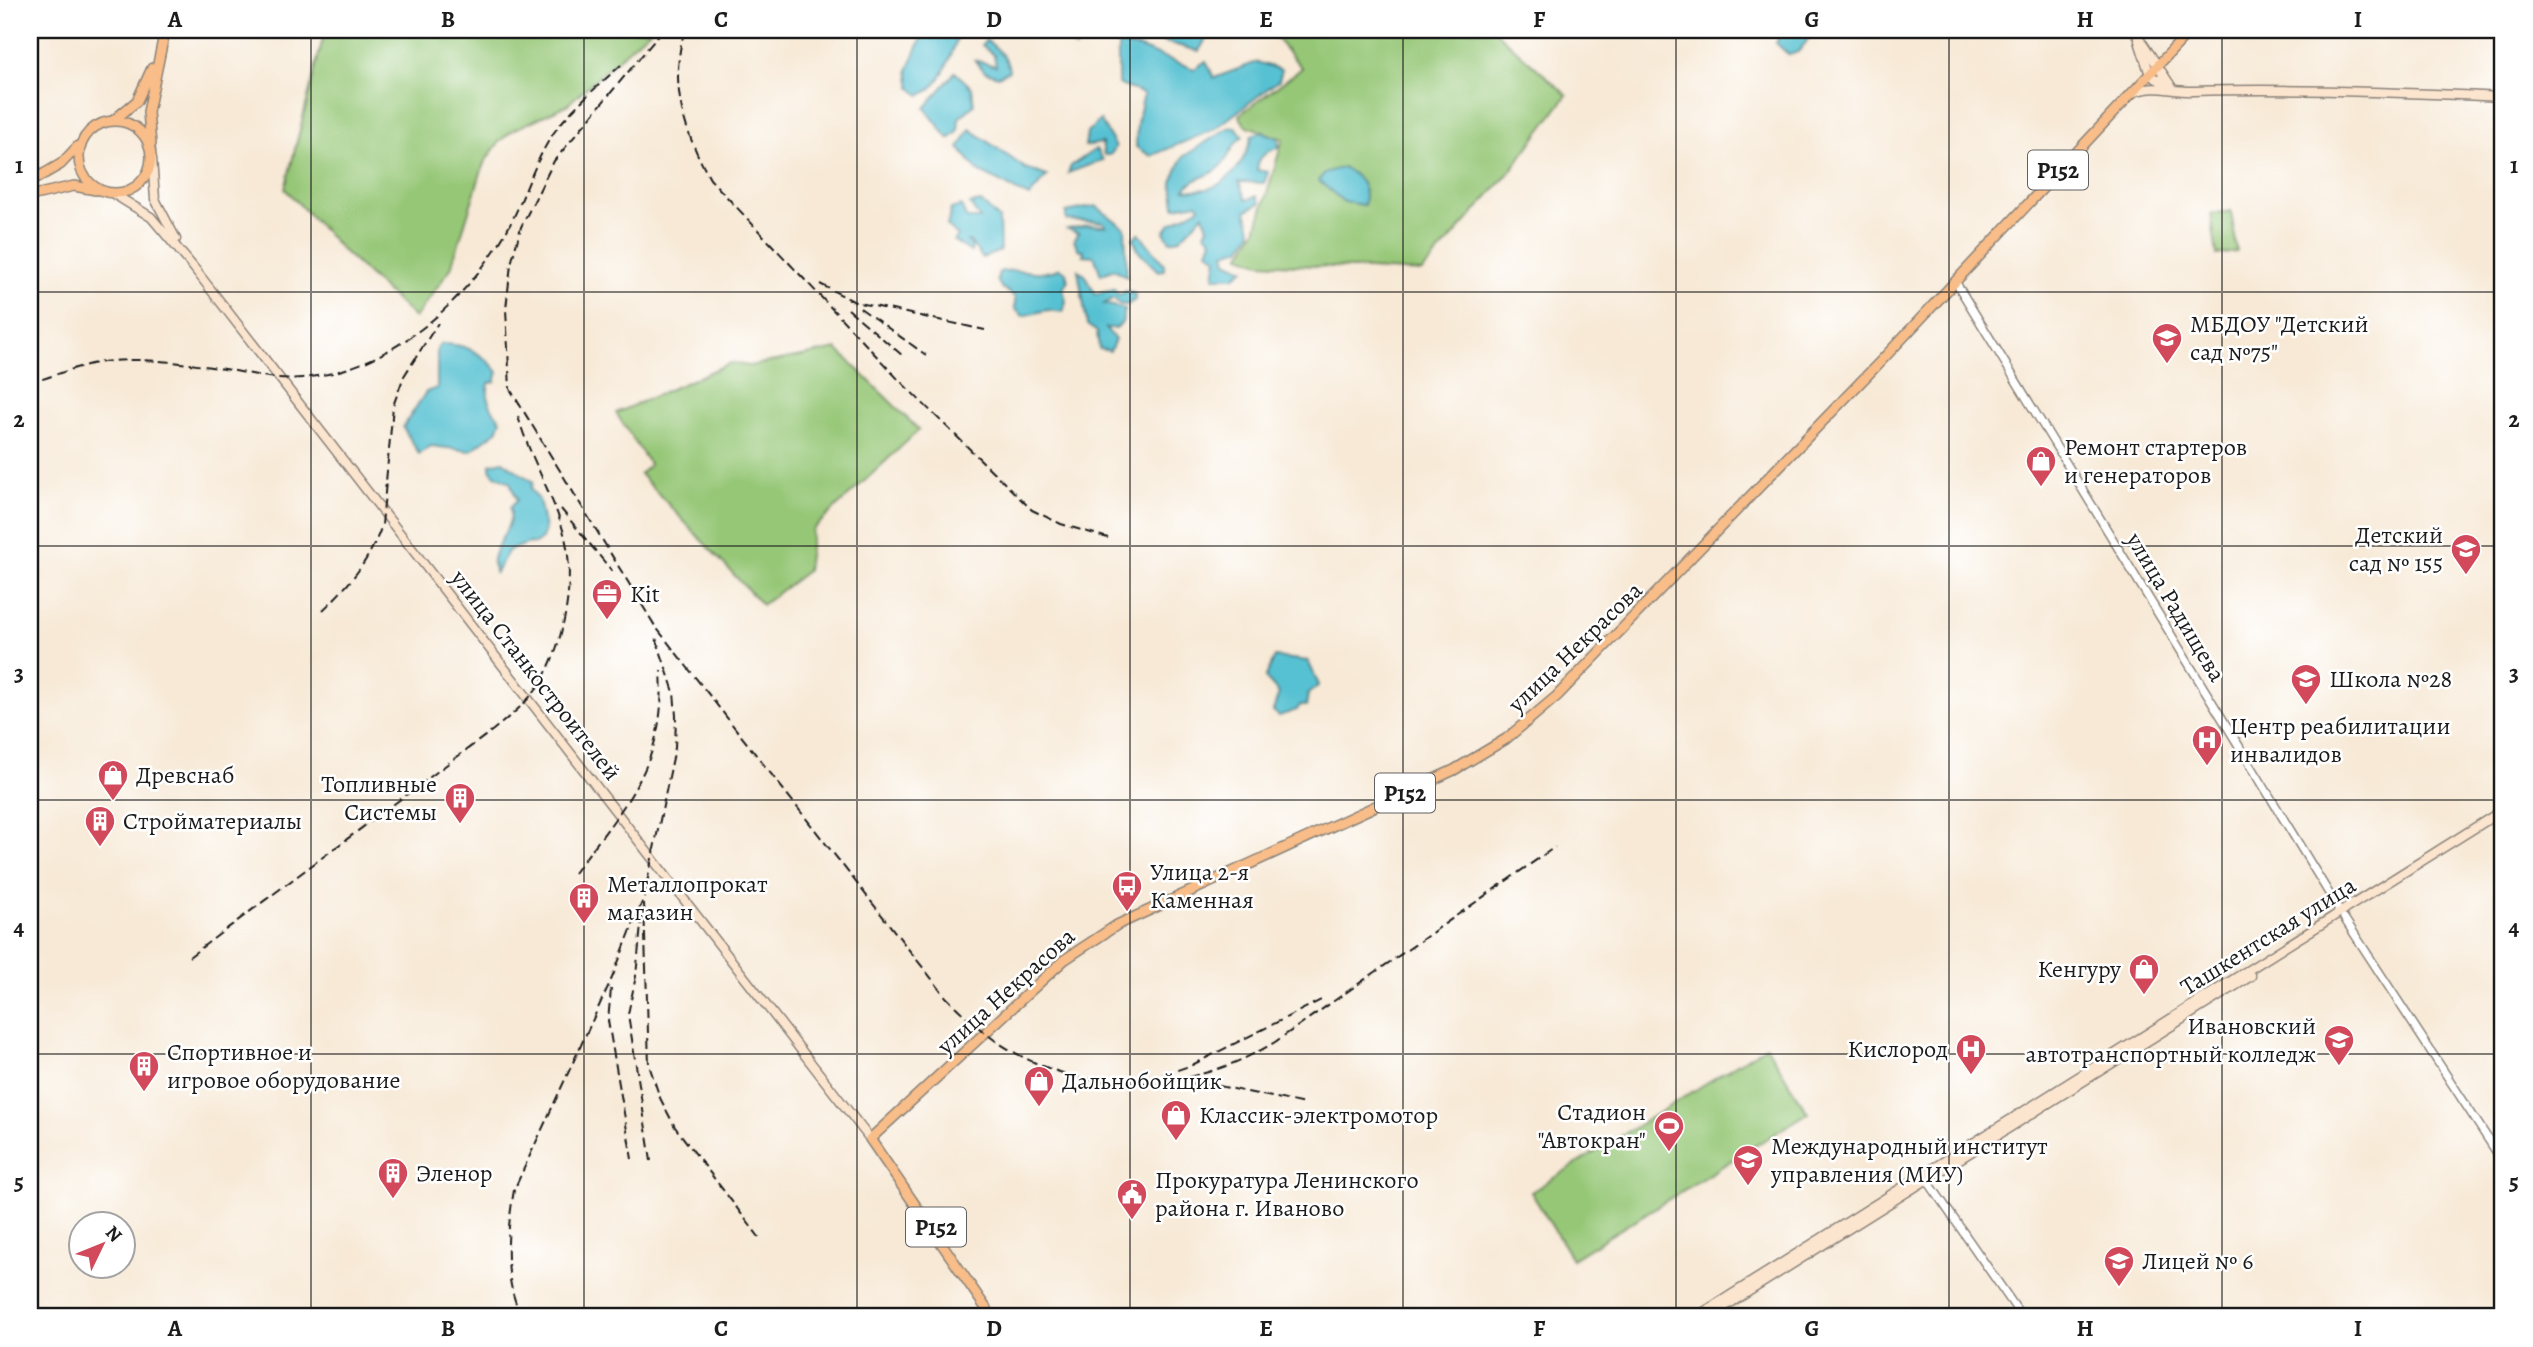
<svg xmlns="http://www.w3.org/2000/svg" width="2533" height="1347" viewBox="0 0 2533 1347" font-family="Alegreya,serif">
<rect width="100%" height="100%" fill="#fff"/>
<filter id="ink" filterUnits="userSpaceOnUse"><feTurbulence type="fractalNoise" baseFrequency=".0143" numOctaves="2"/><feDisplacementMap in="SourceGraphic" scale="14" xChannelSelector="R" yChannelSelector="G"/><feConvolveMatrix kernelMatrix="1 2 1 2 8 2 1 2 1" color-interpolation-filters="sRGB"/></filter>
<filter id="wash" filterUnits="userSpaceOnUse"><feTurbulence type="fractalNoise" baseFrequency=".00686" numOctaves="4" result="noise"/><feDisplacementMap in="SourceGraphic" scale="28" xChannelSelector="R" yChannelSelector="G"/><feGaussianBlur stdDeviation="1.57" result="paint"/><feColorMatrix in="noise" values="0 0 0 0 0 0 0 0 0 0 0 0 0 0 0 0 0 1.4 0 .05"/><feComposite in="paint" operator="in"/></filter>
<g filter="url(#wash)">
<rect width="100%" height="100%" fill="#f7e9d6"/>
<path fill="#96c777" stroke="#59724a" stroke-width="2" d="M325,30h325l-83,75 -54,25 -13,11 -16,22 -33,105 -36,50 -72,-67 -58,-62z
M1269,30h225l73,65 -59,79 -86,98 -162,-9 -20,-7 16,-26 27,-91 -38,-14 -6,-10 63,-47z
M2231,211l6,41 -20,3 -6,-41z
M837,349l82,81 -107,100 -5,41 -45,34 -122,-131 10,-9 -34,-52 114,-50 19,3z
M1766,1046l42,67 -236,146 -41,-67z"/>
<path fill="#56c1d2" stroke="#396e77" stroke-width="2" d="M925,30h30l3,6c-7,19 -16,52 -38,59l-9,-7 -3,-18z
M1050,30h25l7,5 -7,13z
M1119,30h92l-12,21z
M1782,30h34l-18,22 -9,3 -13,-12z
M986,40c11,8 22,17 23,31l-11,5 -13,-4 -10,-12 21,6 -2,-11 -12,-10z
M1118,45l22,3 54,21 12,-8 8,17 43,-16 25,8 -3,10 -64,49 -64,27 -15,-9 1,-24 7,-29 -26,-10z
M955,72l17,16 2,17 -15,13 -1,14 -9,7 -24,-31z
M1100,120l16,27 -6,8h-6l-2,-12 -17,3 2,-13z
M1236,127l7,9c-12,9 -13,22 -24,32 -11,10 -24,8 -34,21 37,7 59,-22 67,-54l10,-3 16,6 1,10 -9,2 -11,9 -2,11 11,2 -4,11 -25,-1 7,18 11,-4 3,7 -14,8 6,21 -11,16 -16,5 2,8 17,8 -10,8h-20l3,-19 -9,-7 4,-11 -7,-7 3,-6 -5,-12 -23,24 -10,2 -6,-9 6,-8 30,-17 -2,-4 -23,4 -3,-25 11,-25 45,-29z
M970,129l55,39 22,8 -18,21 -51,-26 -19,-23z
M1096,149l7,11 -35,13 3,-7z
M1343,167c16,10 25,17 21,38l-20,-3 -25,-21 5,-8z
M981,202l18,17 1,32 -18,7 -12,-17h-3l5,6 -1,5 -17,-11 4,-5 -11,-10 4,-17 10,-3 6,13h13l-10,-15z
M1096,206l29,22 2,49 -13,-8 -13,6 -7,-19 -11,-1 1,-5h-5l-5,-10 5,-7 -11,-4 19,-4 19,1 -3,-4 -37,-2v-8z
M1139,233l25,31v6l-6,1 -19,-19 -6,-14z
M1060,268l6,4 2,10 -5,6 3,14 -3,10 -16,-2 -24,6 -8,-7v-12l-14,-10 -4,-7 2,-8c20,-6 42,6 61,-4z
M1078,270l8,6 9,18 19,-5 5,6 7,-4 9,3v6l-8,5 -8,-1 -5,-6 -10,6 21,5 -3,14 -6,5h-10l9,12 -5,11 -11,-2 -2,-17 -10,-7z
M441,344c25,-1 43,10 57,28l-3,10 -6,1c-4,17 2,26 12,37l-4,11 -27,20 -39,-5 -12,8 -16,-27 23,-35 11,-4v-39z
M503,461l30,21 -2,7 8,11 6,29 -3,10 -7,5 -5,-1 -21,7 -14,24c1,-7 -4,-10 -2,-15 3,-17 22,-34 17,-52l7,-7 -7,-18c-9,-5 -21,-6 -20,-18z
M1275,657l33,4 11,24 -11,9 -2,12 -6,-1 -3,5 -18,6 -6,-5 6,-18 -14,-15z"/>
</g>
<g filter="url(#ink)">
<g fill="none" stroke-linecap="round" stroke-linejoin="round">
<g stroke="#8a8279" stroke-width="10">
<path id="tertiary" d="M1955,281l386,632
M2344,918l159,244
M1925,1177l97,140"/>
</g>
<g stroke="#8a8279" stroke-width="11">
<path id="secondary" d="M2134,30l39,59
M2139,41l11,34 21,12
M2132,93c25,-10 37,-1 62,-2 103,-3 207,1 309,6
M152,158l3,41 21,40
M112,193l39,24 43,51 676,871
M1696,1317l807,-507
M1708,1317l543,-341"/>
</g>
<g stroke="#8a8279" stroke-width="12">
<path id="primary" d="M114,120l23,-19 15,-33
M79 157a36 36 0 1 1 72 0a36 36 0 1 1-72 0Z
M151,144l-3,-32 17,-82
M30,182l31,-18 17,-18
M30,196l44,-10 22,4
M992,1317l-122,-178 194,-179 53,-35 337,-155 52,-31 51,-43 323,-334 311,-332"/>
</g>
<use href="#tertiary" stroke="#fff" stroke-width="7"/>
<use href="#secondary" stroke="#fce5cf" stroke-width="8"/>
<use href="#primary" stroke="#f8bd88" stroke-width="9"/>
<path stroke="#1c1c1c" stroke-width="2" stroke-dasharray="10 5" stroke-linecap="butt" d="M663,30l-109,131 -33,66 -10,37 -5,45 4,80 145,237 291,371c20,20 41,40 66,54 83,48 183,40 263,-9l280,-195
M685,30c-17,53 -1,102 25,149l190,202 132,129 29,14 47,14
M820,284l35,18 130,28
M860,308l66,47
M848,309l54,46
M30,387l6,-6c17,-5 34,-12 51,-16 41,-10 90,-3 131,3 28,4 56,13 84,10 84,-8 154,-67 198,-136 21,-32 30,-72 51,-105 15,-24 48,-52 70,-72
M561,509l51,62
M323,610c27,-26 47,-50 59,-85l11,-119 11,-30 34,-53
M574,873c52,-69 93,-111 87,-202
M644,903l5,162 11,33 15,29 84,110
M642,915l-6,61 -8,38 23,147
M189,957l304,-227c16,-13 34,-27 46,-45 26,-40 38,-110 24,-155 -12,-39 -34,-74 -45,-114
M611,989l-3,32 24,138
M1163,1075l29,-10 129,-65
M1188,1083l31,3 86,18
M522,1317c-20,-38 -15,-86 -8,-127l98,-212 32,-81 31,-149 1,-32 -2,-24 -19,-57"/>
</g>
</g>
<path fill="none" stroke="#1c1c1c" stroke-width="2" stroke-opacity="0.55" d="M311,30v1287M584,30v1287M857,30v1287M1130,30v1287M1403,30v1287M1676,30v1287M1949,30v1287M2222,30v1287M30,292h2473M30,546h2473M30,800h2473M30,1054h2473"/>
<defs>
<g id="school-pin" transform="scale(1.575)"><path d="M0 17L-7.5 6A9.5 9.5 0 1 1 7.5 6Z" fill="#d1495b" stroke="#fff"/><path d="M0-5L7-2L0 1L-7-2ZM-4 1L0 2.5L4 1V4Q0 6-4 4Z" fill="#fff"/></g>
<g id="shop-pin" transform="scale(1.575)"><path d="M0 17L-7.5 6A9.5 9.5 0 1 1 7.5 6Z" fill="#d1495b" stroke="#fff"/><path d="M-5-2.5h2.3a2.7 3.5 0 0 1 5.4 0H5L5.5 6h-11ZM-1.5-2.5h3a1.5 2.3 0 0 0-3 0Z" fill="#fff"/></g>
<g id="office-pin" transform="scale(1.575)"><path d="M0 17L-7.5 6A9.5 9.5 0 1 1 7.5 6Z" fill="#d1495b" stroke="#fff"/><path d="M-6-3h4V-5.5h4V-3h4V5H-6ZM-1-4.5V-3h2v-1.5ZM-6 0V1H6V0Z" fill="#fff"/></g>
<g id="hospital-pin" transform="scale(1.575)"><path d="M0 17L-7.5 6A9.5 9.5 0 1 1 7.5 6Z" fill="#d1495b" stroke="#fff"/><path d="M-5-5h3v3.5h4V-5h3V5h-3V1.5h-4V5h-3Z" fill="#fff"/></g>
<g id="building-pin" transform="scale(1.575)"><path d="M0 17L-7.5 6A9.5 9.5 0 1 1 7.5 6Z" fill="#d1495b" stroke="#fff"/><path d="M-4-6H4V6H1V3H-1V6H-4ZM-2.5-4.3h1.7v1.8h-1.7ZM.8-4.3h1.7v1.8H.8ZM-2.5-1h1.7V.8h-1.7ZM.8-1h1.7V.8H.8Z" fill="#fff"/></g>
<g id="bus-pin" transform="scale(1.575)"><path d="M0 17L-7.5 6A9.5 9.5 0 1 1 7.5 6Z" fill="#d1495b" stroke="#fff"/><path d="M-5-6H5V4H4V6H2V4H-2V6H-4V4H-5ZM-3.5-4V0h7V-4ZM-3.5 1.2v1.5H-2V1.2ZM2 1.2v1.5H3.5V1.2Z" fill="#fff"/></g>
<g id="university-pin" transform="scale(1.575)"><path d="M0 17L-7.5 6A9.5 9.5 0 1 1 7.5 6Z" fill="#d1495b" stroke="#fff"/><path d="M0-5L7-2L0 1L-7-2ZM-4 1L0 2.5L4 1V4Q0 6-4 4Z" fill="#fff"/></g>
<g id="stadium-pin" transform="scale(1.575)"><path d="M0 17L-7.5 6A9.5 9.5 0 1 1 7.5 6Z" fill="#d1495b" stroke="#fff"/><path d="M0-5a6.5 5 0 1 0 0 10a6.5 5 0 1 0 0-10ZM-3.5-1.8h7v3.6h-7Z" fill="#fff"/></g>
<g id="civic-pin" transform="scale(1.575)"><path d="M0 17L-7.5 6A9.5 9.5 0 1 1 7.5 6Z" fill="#d1495b" stroke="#fff"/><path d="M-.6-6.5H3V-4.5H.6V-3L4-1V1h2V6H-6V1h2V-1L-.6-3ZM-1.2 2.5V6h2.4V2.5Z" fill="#fff"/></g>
</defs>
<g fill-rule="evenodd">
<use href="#school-pin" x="2167" y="338"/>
<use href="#shop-pin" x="2041" y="461"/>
<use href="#school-pin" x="2466" y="549"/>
<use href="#office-pin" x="607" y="594"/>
<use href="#school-pin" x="2306" y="679"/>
<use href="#hospital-pin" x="2207" y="740"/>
<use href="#shop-pin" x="113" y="775"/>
<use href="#building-pin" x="460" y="798"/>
<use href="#building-pin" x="100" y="821"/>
<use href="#bus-pin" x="1127" y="886"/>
<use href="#building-pin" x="584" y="898"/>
<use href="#shop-pin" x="2144" y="969"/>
<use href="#university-pin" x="2339" y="1040"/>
<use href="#hospital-pin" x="1971" y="1049"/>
<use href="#building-pin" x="144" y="1066"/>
<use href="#shop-pin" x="1039" y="1081"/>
<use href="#shop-pin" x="1176" y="1115"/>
<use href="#stadium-pin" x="1669" y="1126"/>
<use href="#university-pin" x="1748" y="1160"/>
<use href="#building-pin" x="393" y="1173"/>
<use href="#civic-pin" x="1132" y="1194"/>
<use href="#school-pin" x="2119" y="1261"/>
</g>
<g text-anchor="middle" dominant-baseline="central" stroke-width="5" stroke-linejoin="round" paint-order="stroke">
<g fill="#fff" stroke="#606060" stroke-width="2">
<rect x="2028" y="150.5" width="60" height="39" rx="5"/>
<rect x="1375" y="773.5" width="60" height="39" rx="5"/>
<rect x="906" y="1207.5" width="60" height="39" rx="5"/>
</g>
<g font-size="23" font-weight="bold" fill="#1c1c1c">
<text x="2058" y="170">Р152</text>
<text x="1405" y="793">Р152</text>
<text x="936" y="1227">Р152</text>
</g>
<g font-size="24" fill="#1c1c1c" stroke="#fff" text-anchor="start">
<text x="2190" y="324">МБДОУ "Детский<tspan x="2190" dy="28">сад №75"</tspan></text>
<text x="2064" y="447">Ремонт стартеров<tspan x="2064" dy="28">и генераторов</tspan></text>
<text x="2443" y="535" text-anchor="end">Детский<tspan x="2443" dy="28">сад № 155</tspan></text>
<text x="630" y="594">Kit</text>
<text x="2329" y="679">Школа №28</text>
<text x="2230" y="726">Центр реабилитации<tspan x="2230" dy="28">инвалидов</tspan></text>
<text x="136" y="775">Древснаб</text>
<text x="437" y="784" text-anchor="end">Топливные<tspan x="437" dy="28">Системы</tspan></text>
<text x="123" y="821">Стройматериалы</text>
<text x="1150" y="872">Улица 2-я<tspan x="1150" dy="28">Каменная</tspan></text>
<text x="607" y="884">Металлопрокат<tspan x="607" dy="28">магазин</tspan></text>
<text x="2121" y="969" text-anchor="end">Кенгуру</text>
<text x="2316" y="1026" text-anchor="end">Ивановский<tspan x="2316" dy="28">автотранспортный колледж</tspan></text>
<text x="1948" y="1049" text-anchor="end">Кислород</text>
<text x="167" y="1052">Спортивное и<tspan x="167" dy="28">игровое оборудование</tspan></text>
<text x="1062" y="1081">Дальнобойщик</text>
<text x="1646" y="1112" text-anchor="end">Стадион<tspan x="1646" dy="28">"Автокран"</tspan></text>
<text x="1199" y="1115">Классик-электромотор</text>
<text x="1771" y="1146">Международный институт<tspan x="1771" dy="28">управления (МИУ)</tspan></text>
<text x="416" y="1173">Эленор</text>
<text x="1155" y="1180">Прокуратура Ленинского<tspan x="1155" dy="28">района г. Иваново</tspan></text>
<text x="2142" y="1261">Лицей № 6</text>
</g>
<g font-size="24" fill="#1c1c1c" stroke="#fff">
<text transform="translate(2176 607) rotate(59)">улица Радищева</text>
<text transform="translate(1575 647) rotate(-44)">улица Некрасова</text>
<text transform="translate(536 675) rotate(52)">улица Станкостроителей</text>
<text transform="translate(2268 936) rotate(-32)">Ташкентская улица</text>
<text transform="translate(1006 991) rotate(-42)">улица Некрасова</text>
</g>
</g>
<rect width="2533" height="1347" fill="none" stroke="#fff" stroke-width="77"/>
<g transform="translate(102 1245) rotate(47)"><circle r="33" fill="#ffffff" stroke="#a4a4a4" stroke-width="2"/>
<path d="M0-5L12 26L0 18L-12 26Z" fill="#d1495b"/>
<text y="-10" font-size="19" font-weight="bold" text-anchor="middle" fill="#1c1c1c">N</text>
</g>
<rect x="38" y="38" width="2456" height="1270" fill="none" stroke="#1c1c1c" stroke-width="2.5"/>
<g font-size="23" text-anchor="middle" font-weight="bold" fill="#1c1c1c">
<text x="175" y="27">A</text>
<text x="448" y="27">B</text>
<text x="721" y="27">C</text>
<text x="994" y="27">D</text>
<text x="1266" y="27">E</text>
<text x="1539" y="27">F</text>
<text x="1812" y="27">G</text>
<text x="2085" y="27">H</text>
<text x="2358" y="27">I</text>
<text x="19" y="173">1</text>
<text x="2514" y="173">1</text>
<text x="19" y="427">2</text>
<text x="2514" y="427">2</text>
<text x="19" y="681">3</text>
<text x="2514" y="681">3</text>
<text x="19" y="935">4</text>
<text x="2514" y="935">4</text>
<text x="19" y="1189">5</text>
<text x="2514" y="1189">5</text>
<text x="175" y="1336">A</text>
<text x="448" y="1336">B</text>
<text x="721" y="1336">C</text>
<text x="994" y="1336">D</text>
<text x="1266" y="1336">E</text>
<text x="1539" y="1336">F</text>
<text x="1812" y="1336">G</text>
<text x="2085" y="1336">H</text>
<text x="2358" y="1336">I</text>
</g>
</svg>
